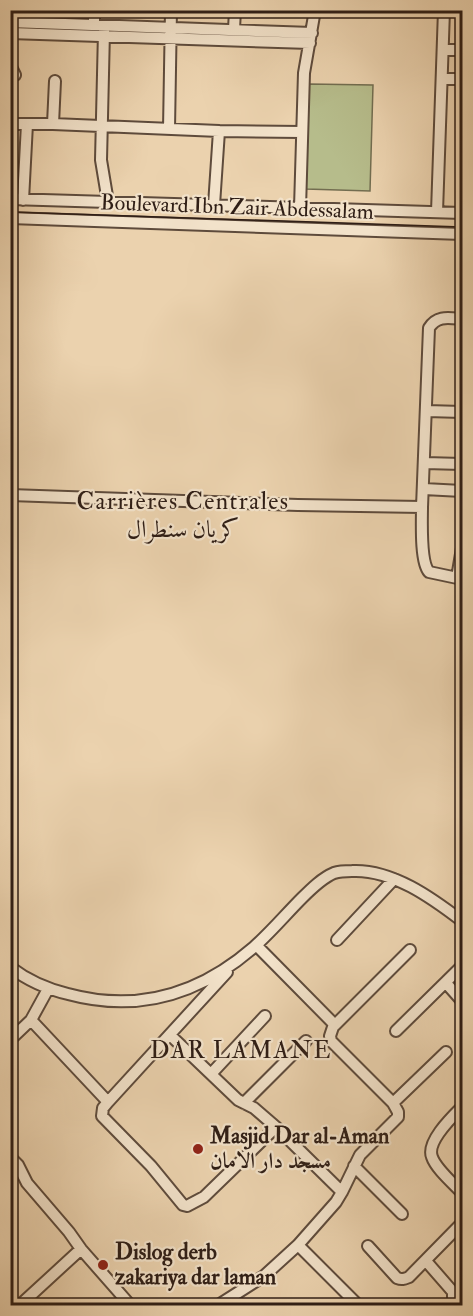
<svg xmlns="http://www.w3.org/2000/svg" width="473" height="1316" viewBox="0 0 473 1316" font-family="'IM FELL Double Pica',Amiri,serif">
<rect width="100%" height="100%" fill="#ebd2ae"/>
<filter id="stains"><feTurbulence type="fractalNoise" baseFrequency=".00333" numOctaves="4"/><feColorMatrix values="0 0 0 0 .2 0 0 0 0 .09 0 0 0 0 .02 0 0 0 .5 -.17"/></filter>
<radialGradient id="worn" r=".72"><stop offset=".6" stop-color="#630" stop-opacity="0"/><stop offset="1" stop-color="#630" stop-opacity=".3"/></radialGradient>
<path fill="#b6bc8b" stroke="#726d50" stroke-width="1.5" d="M309,84l64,1 -3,106 -64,-2z"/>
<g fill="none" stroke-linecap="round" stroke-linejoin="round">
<g stroke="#5e4b3c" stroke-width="14">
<path id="minor" d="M10,22l302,11
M94,24v-14
M234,29l1,-19
M104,31l-3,129 7,42
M10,33l300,10
M443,50h19
M10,65l5,10
M442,79h20
M10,124h43l166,7 83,1
M53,124l2,-43
M169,129l2,-119
M10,199l452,14
M23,200l4,-76
M214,205l5,-74
M300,208l4,-135 11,-63
M437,212l7,-202
M10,218l452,16
M427,411l35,1
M425,463l37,1
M424,489l38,2
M10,495l288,10 124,2c0,14 -2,55 7,65l33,7
M422,507l7,-179c8,-13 20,-10 33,-9
M457,578l5,-30
M337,940l57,-61
M256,945l79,80
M10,967c17,13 37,22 58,27 70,19 132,0 186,-47 17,-15 32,-33 48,-49 9,-9 20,-20 32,-25 6,-2 13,-2 18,-2 40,-2 80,27 110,50
M227,972l-119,130 -5,6 -1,8 49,50 32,39 4,1 17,-9 72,-70
M446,983l16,18
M31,1020l77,82
M396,1031l66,-65
M170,1035l68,65 16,8 22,19 66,65
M10,1040l21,-20 17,-31
M211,1074l54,-58
M244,1103l62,-62
M393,1103l53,-51
M462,1107c-10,10 -36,35 -30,50 4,12 22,27 30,36
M10,1157l8,8 9,18 42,49 12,17 50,57
M354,1166l48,48
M298,1245l61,61
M368,1246l29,32c5,2 7,1 12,-1l53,-54
M426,1261l27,31v8l-5,6
M19,1306l62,-57
M217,1306l47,-30 34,-31 38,-43 6,-10 18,-37 38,-38v-5l-5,-9 -62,-62 -1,-5 3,-9 77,-77"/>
</g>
<use href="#minor" stroke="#f2e2ca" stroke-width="10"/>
<path stroke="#2f1e16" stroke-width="1.5" d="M10,212l452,15"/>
</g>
<g fill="#8f2418" stroke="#f2e2ca" stroke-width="2">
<circle cx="198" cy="1149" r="6"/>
<circle cx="103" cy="1265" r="6"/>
</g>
<g text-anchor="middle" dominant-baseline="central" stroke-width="4.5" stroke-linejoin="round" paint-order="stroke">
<g font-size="22" fill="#2f1e16" stroke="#f2e2ca">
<text transform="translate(237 207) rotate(2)">Boulevard Ibn Zair Abdessalam</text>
</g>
<g font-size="22" font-weight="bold" fill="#2f1e16" stroke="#f2e2ca" text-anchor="start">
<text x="210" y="1136">Masjid Dar al-Aman<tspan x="210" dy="25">مسجد دار الامان</tspan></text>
<text x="115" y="1252">Dislog derb<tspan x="115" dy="25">zakariya dar laman</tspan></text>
</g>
<g font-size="24" letter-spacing="1.5" fill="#2f1e16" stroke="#f2e2ca">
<text x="183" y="501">Carrières Centrales<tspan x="183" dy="28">كريان سنطرال</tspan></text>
<text x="241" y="1050">DAR LAMANE</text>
</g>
</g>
<rect width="473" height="1316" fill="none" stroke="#ebd2ae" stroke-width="36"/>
<rect x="12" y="12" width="449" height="1292" fill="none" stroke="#2f1e16" stroke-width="3"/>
<rect x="18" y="18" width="437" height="1280" fill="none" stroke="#2f1e16" stroke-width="1.5"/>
<rect width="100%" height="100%" filter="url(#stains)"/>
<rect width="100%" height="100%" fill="url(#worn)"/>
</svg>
